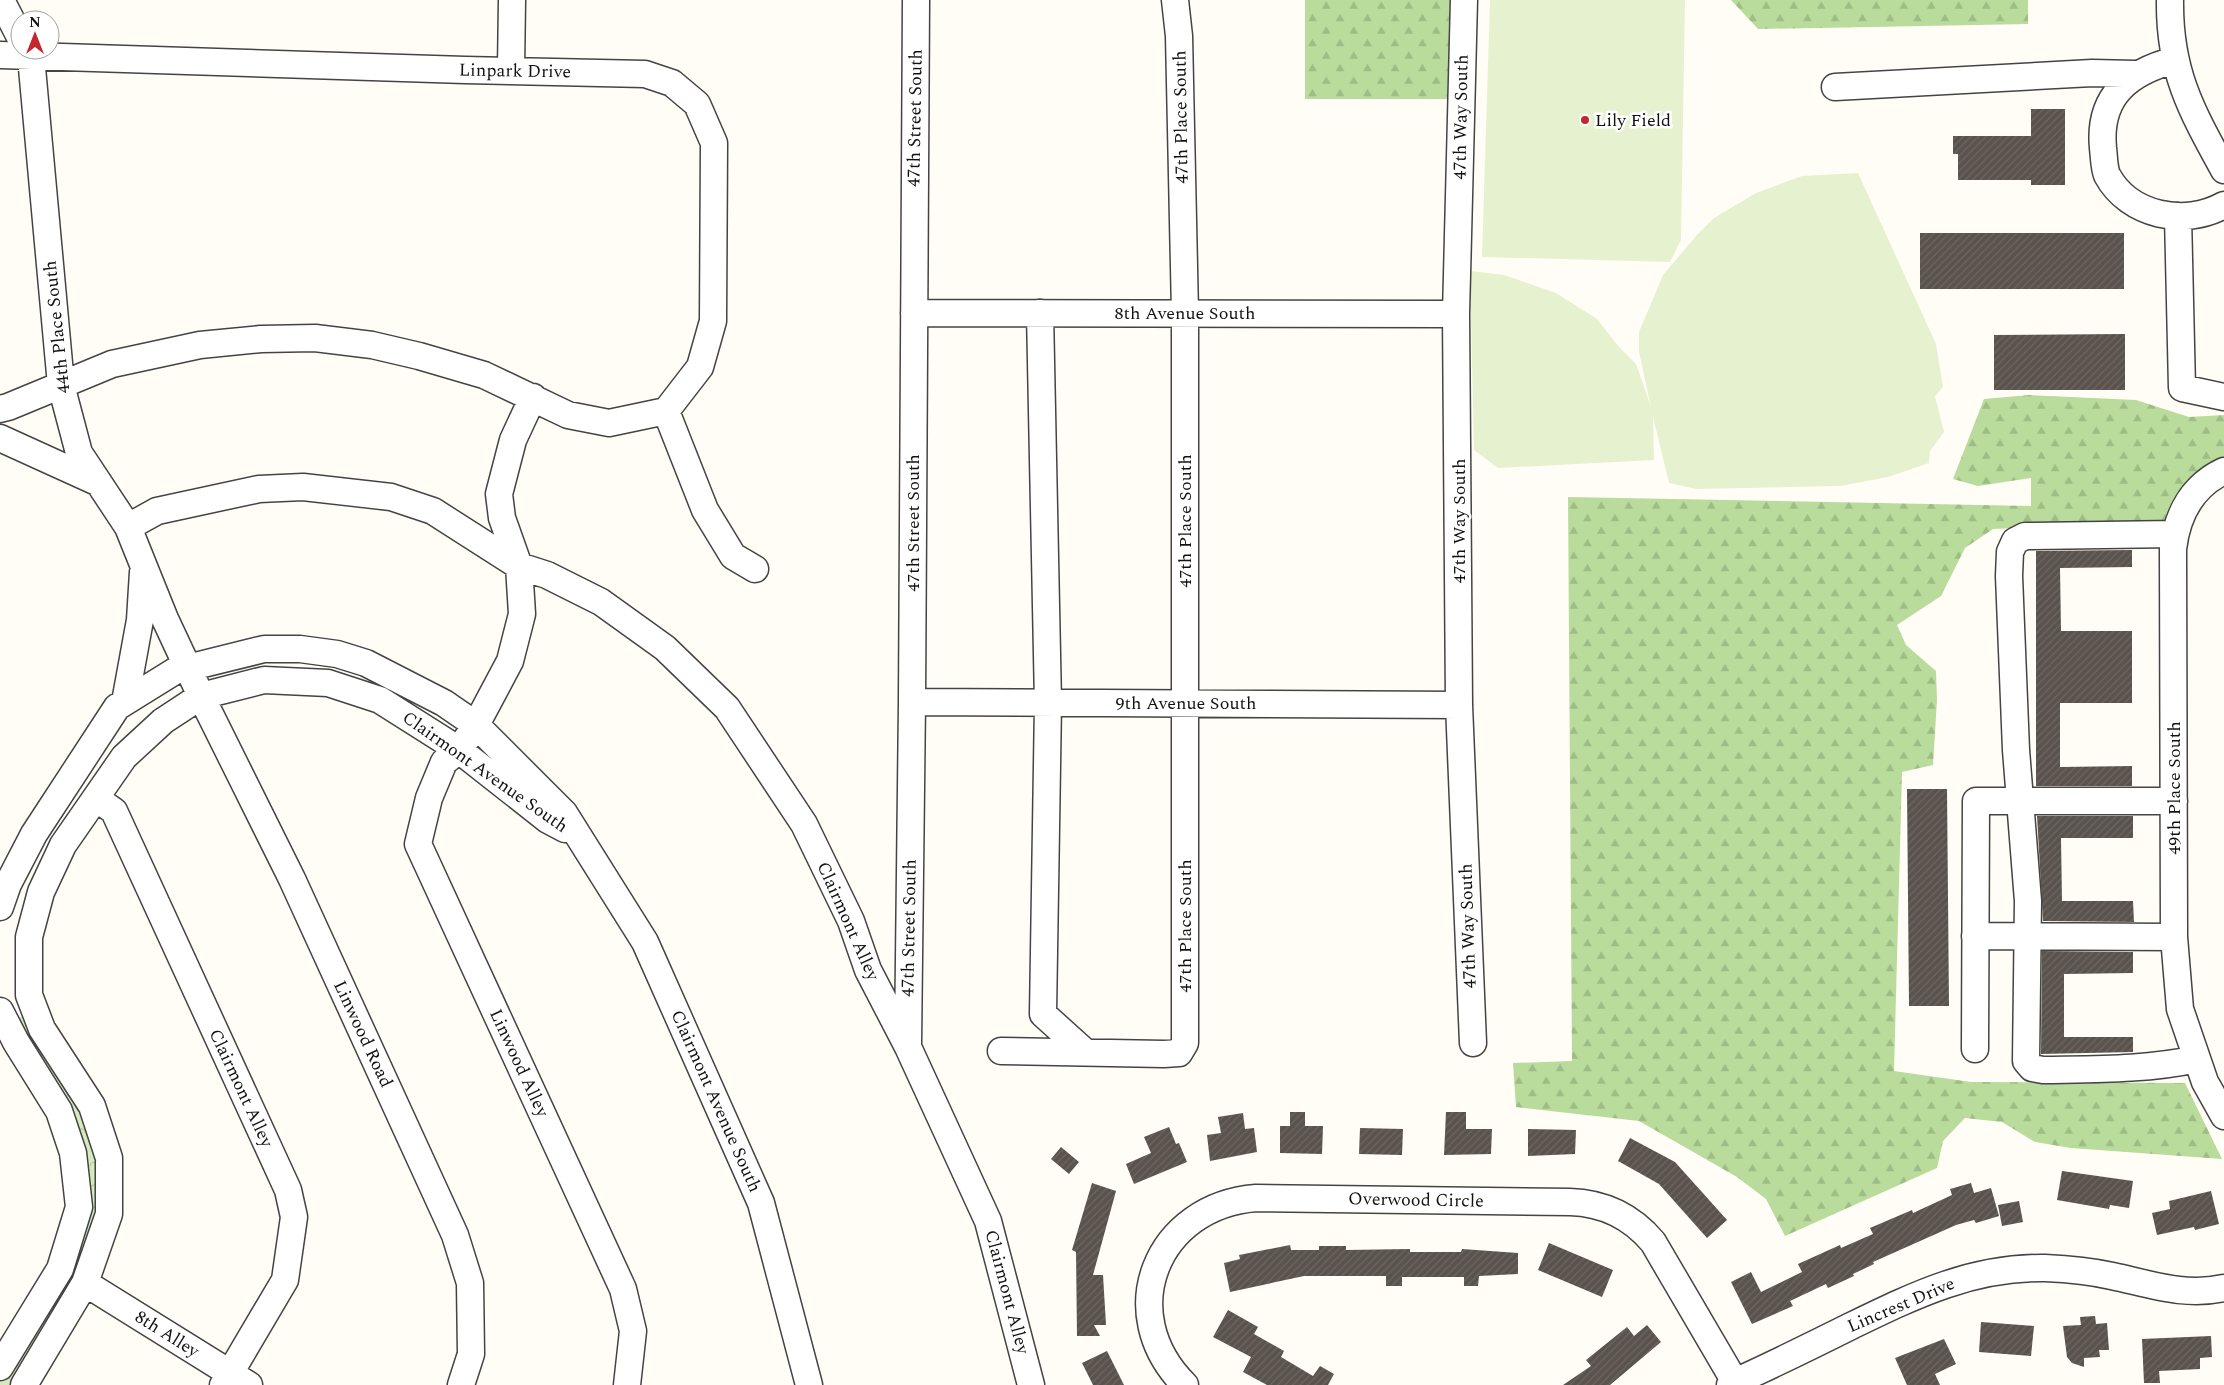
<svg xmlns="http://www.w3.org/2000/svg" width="2224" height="1385" viewBox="0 0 2224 1385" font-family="Spectral,serif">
<defs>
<pattern id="forest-firs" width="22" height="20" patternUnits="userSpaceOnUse" patternTransform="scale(1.25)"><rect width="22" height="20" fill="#b9dc9c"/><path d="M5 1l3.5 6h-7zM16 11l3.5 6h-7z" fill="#9ebc85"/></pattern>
<pattern id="park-crowns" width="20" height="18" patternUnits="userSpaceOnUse" patternTransform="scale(1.25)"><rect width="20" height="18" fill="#d5ebbd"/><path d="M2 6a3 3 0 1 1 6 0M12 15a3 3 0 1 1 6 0" fill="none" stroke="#b6c8a1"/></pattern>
<pattern id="building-hatch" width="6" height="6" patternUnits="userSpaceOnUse" patternTransform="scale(1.25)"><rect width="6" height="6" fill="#5a524d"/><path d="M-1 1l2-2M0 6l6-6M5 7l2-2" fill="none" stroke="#6d6662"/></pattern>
</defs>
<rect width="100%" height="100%" fill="#fffdf5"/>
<path fill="url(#forest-firs)" d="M1305,0h156l-9,99h-147z
M1731,0h297v24l-270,5z
M2029,395l107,5 53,17 35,-2v42l-48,40 -8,25 -175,7 -28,19 -24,48 -44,29 9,20 30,26 1,29 -4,65 -31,7 -8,299 77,11 214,1 37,76 -151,-11 -36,-6 -33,-20 -37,-4 -22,23 -6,27 -152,68 -19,-37 -29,-22 -98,-56 -123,-14 -3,-44 59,-2 -4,-564 463,9v-28l-53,8 -25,-7 31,-80z"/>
<path fill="url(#park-crowns)" d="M24,1016l66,100 14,101 -23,64 -63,104h-18v-4l64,-111 21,-57 -68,-195z"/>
<path fill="#e6f2cf" d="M1490,0h195l-4,240 -11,22 -188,-5z
M1858,173l78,171 7,43 -8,9 9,36 -14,19 -1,12 -41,14 -48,9 -144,3 -27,-6 -16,-66 1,43 -156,8 -24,-18 -4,-179 34,4 52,18 41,26 22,28 17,17 15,43 -12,-55v-20l24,-57 33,-39 18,-18 42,-25 46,-17z"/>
<path fill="url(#building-hatch)" d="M2031,109h34v76h-34v-5h-73v-26h-5v-18h78z
M1920,233h204v56h-204z
M2125,334v56h-131v-55z
M2132,550v17l-72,1 1,63h71v72h-72v64l72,-1v20h-96v-235z
M1907,789h40l2,217h-40z
M2037,816h96v22h-72l1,63h71l1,21 -91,-1z
M2042,951l91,1v21l-69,1v63h69v15l-92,2z
M1290,1112h15v14h18l-1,28 -42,-1v-27h10z
M1446,1112h20v17h26l-1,25 -47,1z
M1243,1113l2,16 9,-1 3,24 -47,9 -3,-26 14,-2 -3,-16z
M1169,1127l7,17 3,-1 8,19 -53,22 -8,-20 25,-11 -7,-16z
M1360,1128l43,1 -1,26 -43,-1z
M1528,1129l48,1 -1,24 -47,2z
M1630,1138l45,24 52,58 -20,18 -48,-54 -41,-23z
M1061,1147l18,15 -10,12 -18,-15z
M2062,1171l71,10 -4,27 -19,-3 -1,4 -52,-9z
M1092,1183l24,8 -23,84h10l3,50h-12l6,11h-23l-1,-84 -4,-2z
M1971,1183l3,10 17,-5 8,28 -23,7 -2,-3 -18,5 -83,37 1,2 -21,10 1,2 -26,12 -2,-4 -36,17 3,5 -41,18 -21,-42 20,-10 10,20 41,-20 -4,-8 42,-19 1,3 32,-14 -3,-6 42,-18 1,3 39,-18 -2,-6z
M2211,1191l8,33 -24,6 -1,-3 -37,8 -5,-22 18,-4 -1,-8z
M2019,1201l4,21 -21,4 -4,-21z
M1549,1243l64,27 -11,27 -64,-27z
M1290,1245l1,5h28v-4h27v4l64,-1v3h51l1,-3 56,4v21l-39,2 -1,10h-14v-9h-62v9h-16v-10h-82l-74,16 -6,-29 16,-4 -1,-4z
M1228,1310l30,17 -4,7 30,17 -3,6 32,19 7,-10 14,8 -6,11h-61l-24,-13 8,-15 -38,-20z
M2095,1316l1,8 11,-1 2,27h-10l1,7 -16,1v9l-12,-4 -5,-6 -4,-31 18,-1 -1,-8z
M1981,1322l53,4 -3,30 -52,-4z
M1647,1325l14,17 -51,43h-47l28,-19 -5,-6 41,-33 7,9z
M2211,1336l1,21 -12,1v11l-41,2 1,12h-16l-2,-44z
M1944,1339l12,25 -21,10 5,11h-33l-12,-27z
M1107,1351l17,34h-31l-11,-22z"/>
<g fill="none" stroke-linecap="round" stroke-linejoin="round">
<g stroke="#444" stroke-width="29">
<path id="minor" d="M1,0l19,37
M1464,0l-8,314 3,391 14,338
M2170,0c-1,71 21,110 54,170
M27,50l4,7 30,328 18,68 49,74 37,92 36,77 91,183 163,356 15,48 1,71 -10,31
M0,55l465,15 180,4 27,9 25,21 17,39 -1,178 -13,46 -34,44
M2175,60c-46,12 -77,36 -72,88 1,8 1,20 4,27 22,41 78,52 117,30
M511,69l1,-69
M1835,87l257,-14 43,1
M2178,216l4,172 42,9
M914,313l542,1
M1040,313l8,390 -5,311 42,38
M533,397l-20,43 -14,54 3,24 17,48 3,48 -12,47 -34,64 -17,25 -15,12 -15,36 -11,46 205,445 10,42 -6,54
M0,409l8,-2 104,-43 88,-19 61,-6 54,-1 57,7 47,11 65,19 84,40 41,8 57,-12
M666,411l39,99 28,46 22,13
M0,438l99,45
M2224,471c-32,15 -47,44 -51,78l1,388 6,72 25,73 19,34
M128,527l29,-16 102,-22 44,-2 88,10 42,14 86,55 28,9 54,27 64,46 62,60 77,116 47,97 17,49 40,77 80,174 43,164
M2175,534l-150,2 -10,5 -5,11 -1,24 7,174 12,151 -2,160 6,7 11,2c52,-1 103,0 154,-11
M125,702l15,-82 3,-48
M912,702l547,3
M97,799l17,12 174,379 6,27 -9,63 -62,105
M0,907l8,-23 26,-50 83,-127 58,-36 89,-22h36l37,5 29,9 78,40 32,22 88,88 81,129 116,261 48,182
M1975,936l199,1
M0,1011l16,31 43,69 14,42 6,54 -19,62 -60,98
M908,1044l4,-342 4,-702
M1975,1049l1,-248h198
M1001,1051l163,3 15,-1 6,-10v-730l-6,-277 -4,-36
M85,1283l164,102
M24,1385l61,-102 24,-69v-56l-17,-52 -50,-77 -13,-34v-58l12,-45 22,-47 61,-88 39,-36 38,-25 63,-16 64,3 52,17 79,50 89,70 17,9
M1185,1385c-72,-72 -29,-179 71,-187l314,4c34,1 61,14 83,40l82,140 -5,3
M1737,1385l-2,-3c39,-18 78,-37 116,-56 64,-31 121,-59 194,-58 23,1 45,3 67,8 38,8 73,21 112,12"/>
</g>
<use href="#minor" stroke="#fff" stroke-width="26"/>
</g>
<circle fill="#c4262e" stroke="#fff" stroke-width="2" cx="1585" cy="120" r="5"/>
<g text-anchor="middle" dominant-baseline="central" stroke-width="5" stroke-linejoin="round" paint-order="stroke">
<g font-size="18" fill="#111" stroke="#fff">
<text transform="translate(515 71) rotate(1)">Linpark Drive</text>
<text transform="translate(1181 117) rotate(-91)">47th Place South</text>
<text transform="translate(1461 117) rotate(-89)">47th Way South</text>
<text transform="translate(915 118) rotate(-89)">47th Street South</text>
<text x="1185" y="313">8th Avenue South</text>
<text transform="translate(57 327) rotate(-96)">44th Place South</text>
<text transform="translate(1185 521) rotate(-90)">47th Place South</text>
<text transform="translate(1459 521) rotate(-90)">47th Way South</text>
<text transform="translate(913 523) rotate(-90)">47th Street South</text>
<text x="1186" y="703">9th Avenue South</text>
<text transform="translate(485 772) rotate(35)">Clairmont Avenue South</text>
<text transform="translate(2174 788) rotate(-90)">49th Place South</text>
<text transform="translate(848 921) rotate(66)">Clairmont Alley</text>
<text transform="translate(1185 926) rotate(-90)">47th Place South</text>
<text transform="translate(1468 926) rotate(-92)">47th Way South</text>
<text transform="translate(909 928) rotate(-89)">47th Street South</text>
<text transform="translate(363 1034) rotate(65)">Linwood Road</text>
<text transform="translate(519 1063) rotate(65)">Linwood Alley</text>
<text transform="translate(241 1088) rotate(65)">Clairmont Alley</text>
<text transform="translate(716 1101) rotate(66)">Clairmont Avenue South</text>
<text transform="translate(1416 1200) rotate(1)">Overwood Circle</text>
<text transform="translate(1007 1292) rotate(75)">Clairmont Alley</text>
<text transform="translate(1901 1305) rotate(-23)">Lincrest Drive</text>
<text transform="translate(167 1334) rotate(32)">8th Alley</text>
</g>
<g font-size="18" fill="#111" stroke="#fff" text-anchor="start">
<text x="1595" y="120">Lily Field</text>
</g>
</g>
<g transform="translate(35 35)"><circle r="24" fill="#ffffff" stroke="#a0a0a0"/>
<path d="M0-4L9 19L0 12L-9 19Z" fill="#c4262e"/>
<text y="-8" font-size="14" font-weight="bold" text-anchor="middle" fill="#111111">N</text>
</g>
</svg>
